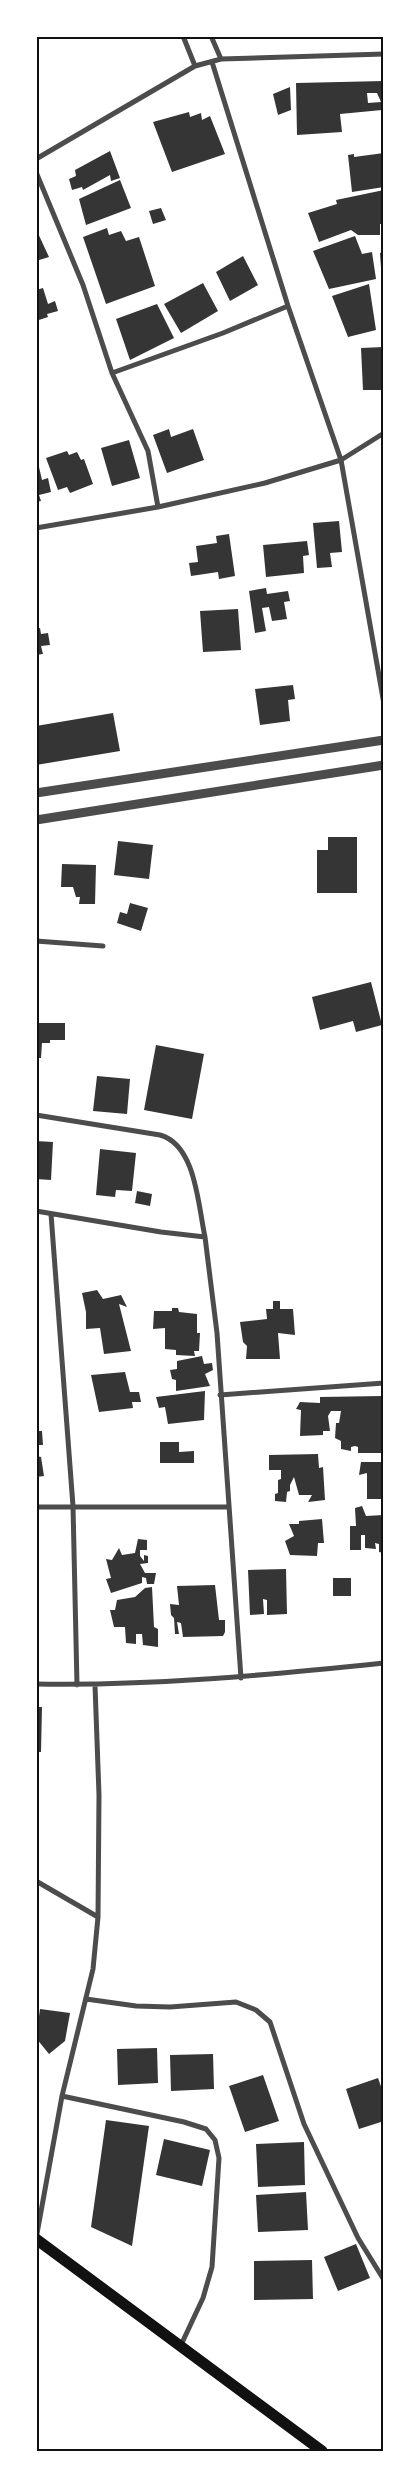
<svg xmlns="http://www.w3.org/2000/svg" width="420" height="2487" viewBox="0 0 420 2487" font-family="'Nunito Sans',sans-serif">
<rect width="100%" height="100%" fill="#fff"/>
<path fill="#353535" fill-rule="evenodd" d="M384,81v25h-3l1,4 -42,4 2,18 -45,3 -1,-52zM367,93h10l4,9 -13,1z
M290,87l1,23 -13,5 -5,-21z
M189,112l1,5 11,-4 1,7 8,-4 15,38 -53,18 -19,-50z
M110,151l10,27 -9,3 -1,-6 -27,15 -1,-3 -10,3 -3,-11 7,-3 -1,-6z
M384,153v34l-32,5 -4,-37 6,-1v3z
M120,180l11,28 -45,17 -7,-26z
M384,190v34h-4v11h-22l-7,-5 -32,12 -11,-29 29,-9 -1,-4z
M161,208l5,12 -13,4 -4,-13z
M107,228l2,7 12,-4 5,10 13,-4 16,49 -49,18 -23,-67z
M36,229l13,28 -13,4z
M355,236l7,18 10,-2 4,27 -47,10 -16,-38z
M384,252v30h-2l-2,-29z
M243,256l15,29 -28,16 -14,-29z
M203,283l15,28 -37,22 -17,-29z
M369,284l7,46 -28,7 -16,-41z
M43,288l5,16 7,-3 3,10 -11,3 1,3 -12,4v-31z
M157,304l17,34 -44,22 -14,-41z
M384,347v43h-21l-2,-42z
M169,429l2,8 22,-8 11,31 -37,13 -14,-38z
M129,440l11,38 -28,8 -11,-38z
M67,451l2,4 8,-3 4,8 3,-1 9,25 -23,9 -3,-6 -9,3 -12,-32z
M39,467l3,13 6,-2 3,14 -12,3 2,6 -5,1v-34z
M339,521l3,31 -12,1 2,14 -15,1 -4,-45z
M229,534l6,42 -16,3 -1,-7 -27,4 -2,-13 9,-1 -2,-16 21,-3 -1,-7z
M307,541l2,14 -6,1 1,17 -38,4 -3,-32z
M266,588l1,6 21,-3 2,10 -6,1 3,17 -15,2 -3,-14 -7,1 4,23 -11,2 -6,-42z
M238,609l3,41 -38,2 -3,-41z
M40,628l1,6 7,-1 2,12 -9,1 2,8 -7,1v-26z
M293,685l2,14 -7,1 2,21 -30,4 -5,-36z
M113,713l7,38 -84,14v-39z
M328,837h29v56h-40v-43h11z
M118,841l35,4 -4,34 -35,-4z
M62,864l34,1 -1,39h-16l1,-7h-4l-3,-10h-12z
M130,903l18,5 -7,23 -24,-8 3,-11 7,2z
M371,982l11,43 -26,7 -3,-11 -33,9 -8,-33z
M36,1023h29v17h-15v3h-8l-1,15h-5z
M156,1045l48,9 -12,65 -48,-9z
M97,1076l33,3 -3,35 -34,-3z
M36,1141l17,1 -2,38 -15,-1z
M100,1149l36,4 -4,38 -16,-1 -1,7 -19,-2z
M137,1191l15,3 -2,12 -15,-3z
M97,1290l6,9 18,-4 6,12 -8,-3 12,47 -27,3 -4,-26 -14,1v-17l-4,-19z
M273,1301h7v8h13l2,26 -17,-2 2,26h-34l1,-13 -4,-4 -3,-20 27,-3 -1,-10h7z
M172,1308h6l1,4 18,2v19h3l-1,18h-5l1,5 -19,-1v-5l-11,-1v-21l-12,1 1,-18h18z
M202,1356l2,8 8,-1 1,7 -8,4 5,12 -34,5v-11l-4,-1 -2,-9 7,-1v-8z
M125,1372l5,20h9l2,10h-9l1,6 -34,4 -8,-37z
M205,1391l-1,29 -36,4 -3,-17 -6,1 -3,-11z
M383,1396l1,47 -3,10h-23v-6l-3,-1 -4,1v4l-10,-2v-8l-6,-3 1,-15h3l2,-12h-10l-3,5 2,15h-7v4l-23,1 1,-26 -5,-1 4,-7 20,1v-6z
M36,1431h6l1,14h-7z
M160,1442h19v10l15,-1v12h-34z
M318,1454l1,14 4,-1 2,33 -17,2 4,-7h-13l-5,-18 -4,8v6l-3,1 -1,10 -11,-1v-7l3,-1v-13l3,-1v-9h-12v-15z
M36,1456l5,1 3,19 -8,1z
M361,1462h23v37h-17v-26l-8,2z
M362,1506l4,10 18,-1v38l-5,-1v-8l-4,-1 1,6 -11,-1v-13h-4v15h-11v-24h6l-1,-18z
M322,1519l2,24h-6l-1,13 -27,-1 -5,-14 9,-5 -5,-12h10v-3z
M138,1539l9,1v10h-7v6l4,5v-6l4,1v7l-8,1 5,9h11l-2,11h-7l-1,-6 -4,-1v6l-31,10 -5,-14 5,-1 -5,-19 6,1 7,-12 3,7 13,-2z
M286,1569l1,45 -20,1v-15l-4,-1 1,15 -14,1 -2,-45z
M333,1578h18v18h-18z
M215,1585l4,35h6v12l-2,4 -40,1 -2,-14 -4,-1 2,12h-4l-1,-16 -3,-3 -1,-11 9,1 -2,-19z
M152,1587l2,40 4,2v18l-15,-2 -1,-11h-6v10l-10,-1 -1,-16h-11l-4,-17h5l2,-10 18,-3 10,-9z
M36,1707h6l-1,45h-5z
M40,2009l30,4 -5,28 -16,13 -13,-16z
M157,2048l1,35 -40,2 -1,-36z
M213,2054l1,35 -43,2 -1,-36z
M263,2075l16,46 -34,11 -16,-46z
M378,2078l6,17v26l-25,8 -13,-40z
M106,2120l43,6 -17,120 -41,-19z
M164,2139l46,11 -8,36 -46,-11z
M304,2142l1,43 -47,2 -2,-43z
M306,2192l2,38 -50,2 -2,-37z
M356,2244l14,34 -32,13 -14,-34z
M312,2260l1,39 -59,1v-39z"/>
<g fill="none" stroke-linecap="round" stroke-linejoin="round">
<path stroke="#4c4c4c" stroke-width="5" d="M183,36l12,30
M211,36l10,23
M212,62l76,244 53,154 43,244
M36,159l159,-93 26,-7 163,-5
M36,172l47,113 29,88 36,78 10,56
M112,373l111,-40 65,-27
M36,528l122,-21 107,-24 76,-23 43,-27
M36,941l67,5
M36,1115l124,20c36,10 38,70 45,102
M36,1211l125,21 44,5 12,96 24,345
M51,1214l22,292 4,179
M220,1395l164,-12
M36,1507h192
M36,1684c117,2 232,-9 348,-21
M36,1881l62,36
M86,1999l50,7 34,1 66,-5 20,8 14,12 34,102 54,114 26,42
M62,2096l122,26 22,7 9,11 4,18 -7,109 -9,31 -22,47
M36,2239l26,-143 31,-127 5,-52 1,-122 -4,-110"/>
<path stroke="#4c4c4c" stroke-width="9" d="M36,793l348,-53
M36,820l348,-55"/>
<path stroke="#111" stroke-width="11" d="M36,2239l286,212"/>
</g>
<rect width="420" height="2487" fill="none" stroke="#ffffff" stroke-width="75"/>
<rect x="38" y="38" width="344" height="2412" fill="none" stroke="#111" stroke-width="2"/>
</svg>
